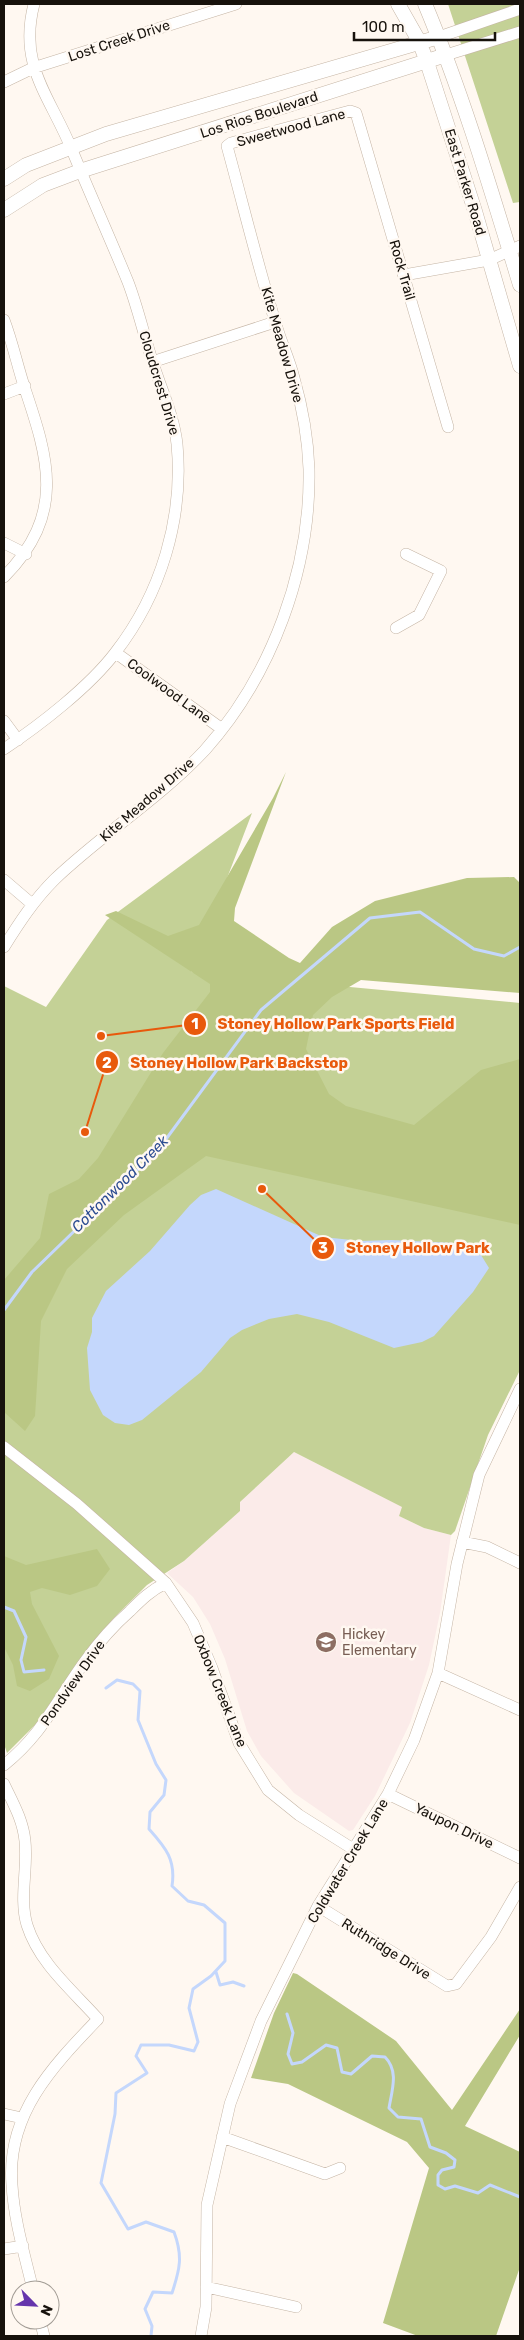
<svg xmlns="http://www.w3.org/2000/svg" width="524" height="2340" viewBox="0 0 524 2340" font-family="Rubik,sans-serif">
<rect width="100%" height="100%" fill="#fff8f1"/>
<path fill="#fbebe9" d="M294,1452l109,55 -4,9 25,12 27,7 -11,78 -11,52 -19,58 -35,73 -22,34 -4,1 -55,-38 -33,-37 -14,-25 -22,-72 -15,-35 -17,-27 -26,-24 17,-12 56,-50v-9z"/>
<path fill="#c4d196" d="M448,4h72v198l-7,1z
M252,813l-61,159 329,31v367l-32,65 -33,96 -4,4 -27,-7 -25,-12 3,-9 -108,-55 -54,50v9l-56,50 -37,24 -34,34 -27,32 -50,73 -29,29 -3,-9v-758l42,21 61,-87z"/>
<path fill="#bac784" d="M286,772l-51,136 -1,13 55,37 11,5 32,-36 43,-26 92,-23 47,-1 6,6v110l-159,-13 -29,17 -19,18 -7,34 23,45 17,12 68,19 67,-55 39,-11v166l-314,-69 -82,59 -57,54 -26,52 -6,95 -10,15 -21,-19v-132l36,-42 9,-44 30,-15 19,-21 65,-105 47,-61v-8l-105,-69 11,-4 52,25 31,-11 74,-127z
M97,1549l13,20 -13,17 -27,9 -28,-7 -12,4 2,12 27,52 -10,23 -19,12 -13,-5 -4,-21 -9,-18v-91l22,9z
M293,1973l4,1 99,67 56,69 68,-101v26l-55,91 55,26v115l-24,69h-78l-35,-13 46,-155 -22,-26 -119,-58 -37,-6 23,-65z"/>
<path fill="#c4d7fc" d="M216,1189l107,48 38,4 30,-1 64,3 26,12 8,13 -16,24 -39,44 -12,6 -28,6 -65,-26 -32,-8 -28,5 -27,11 -12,8 -29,34 -59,48 -13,5 -14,-2 -12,-8 -13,-25 -3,-42 5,-16v-14l14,-27 44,-40 40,-46 11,-10z"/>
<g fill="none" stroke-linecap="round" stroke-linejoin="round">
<path stroke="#c4d7fc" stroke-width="3" d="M4,1310l28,-38 126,-122 103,-140 109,-92 50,-6 54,37 30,7 16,-9
M4,1607l10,4 12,26 -5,23 3,12 20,-2
M106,1688l11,-8 16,4 7,7 -2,29 18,44 10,16 -2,15 -14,17 -1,17c17,19 27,31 23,57l16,15 16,4 21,18v38l-14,15 -18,13 -4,19 9,34 -4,9 -25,-6h-28l-5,11 11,17 -31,20 -1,21 -14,69 27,46 18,-7 28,10c9,24 6,37 -2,61l-19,-1 -8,17 7,17 -1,10
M216,1972l4,13 13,-3 11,4
M287,2014l6,19 -5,21 4,10 10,-2 24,-17 11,3 5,24 9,2 21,-18 13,1c14,14 7,33 4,51l9,9 23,2 9,28 16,6 9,7 -1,7 -12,3 -4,5v10l7,4 10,-3 23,7 12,-8 30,12"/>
<g stroke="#c5b5a5" stroke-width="12">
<path id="minor" d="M439,37l81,-28
M446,55l74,-23
M4,82l29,-14 203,-64
M404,275l85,-15 31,-14
M4,320c8,21 13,44 20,66 25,74 42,128 -20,191
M152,362l123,-40
M4,394l21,-8
M4,543l22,11
M396,628l23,-13 22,-44 -35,-17
M116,653l106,76
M4,721l14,19
M4,749c36,-24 85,-62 111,-96 46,-59 69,-135 62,-209 -3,-28 -16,-55 -24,-81 -9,-27 -15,-55 -25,-81 -18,-44 -38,-88 -56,-132 -22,-54 -54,-84 -38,-146
M4,880l28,24
M4,947c15,-24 30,-47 50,-67 48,-46 105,-81 151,-130 67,-75 106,-181 104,-281 -1,-30 -7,-63 -15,-91 -5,-20 -14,-38 -19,-57 -18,-58 -32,-117 -48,-175l4,-3 119,-32 6,2 92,314
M4,1447l73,57 89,79 27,40 19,45 27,75 29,47 31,25 54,34
M462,1542l25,5 33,16
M438,1673l82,37
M4,1765c40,-32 53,-66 82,-105 13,-18 27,-34 44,-49 11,-11 21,-21 36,-28
M4,1784c9,19 19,36 21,57 3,28 -6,57 2,84 12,38 45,65 71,94 -45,47 -92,95 -86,166 2,35 13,71 21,105
M388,1794l132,64
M318,1906l129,80 9,-2 35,-47 29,-50
M4,2114l18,4
M222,2137l103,37 15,-6
M4,2249l19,-3
M206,2287l90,20
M40,2320l4,16
M201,2336l5,-29 1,-102 23,-101 31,-83 57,-115 70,-112 26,-54 24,-67 19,-109 22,-89 41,-86"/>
</g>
<g stroke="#c5b5a5" stroke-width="15">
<path id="major" d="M398,4l21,37 8,21 48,149 45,155
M425,4c38,91 66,186 95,281
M4,179l22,-14 80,-31 333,-97
M4,210l39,-25 37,-14 366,-116"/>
</g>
<use href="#minor" stroke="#fff" stroke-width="11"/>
<use href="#major" stroke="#fff" stroke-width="14"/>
</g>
<defs>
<g id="school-disc" transform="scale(1.125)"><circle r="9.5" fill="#8d6e63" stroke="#fff8f1"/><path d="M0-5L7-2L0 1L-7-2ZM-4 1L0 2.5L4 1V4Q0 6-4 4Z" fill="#fff"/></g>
</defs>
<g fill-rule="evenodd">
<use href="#school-disc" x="326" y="1642"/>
</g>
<g text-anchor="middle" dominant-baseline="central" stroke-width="5" stroke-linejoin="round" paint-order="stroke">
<g font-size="14" fill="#17120c" stroke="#fff8f1">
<text transform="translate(119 41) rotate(-18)">Lost Creek Drive</text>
<text transform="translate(259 115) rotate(-18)">Los Rios Boulevard</text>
<text transform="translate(291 128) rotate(-15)">Sweetwood Lane</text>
<text transform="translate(465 182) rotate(73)">East Parker Road</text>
<text transform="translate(402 270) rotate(74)">Rock Trail</text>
<text transform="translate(282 345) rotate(74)">Kite Meadow Drive</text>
<text transform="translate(159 383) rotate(73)">Cloudcrest Drive</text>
<text transform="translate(169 691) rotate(36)">Coolwood Lane</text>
<text transform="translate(147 800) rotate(-41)">Kite Meadow Drive</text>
<text transform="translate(73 1683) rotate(-55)">Pondview Drive</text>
<text transform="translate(220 1691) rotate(68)">Oxbow Creek Lane</text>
<text transform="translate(454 1826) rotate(26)">Yaupon Drive</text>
<text transform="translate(348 1861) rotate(-59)">Coldwater Creek Lane</text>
<text transform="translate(386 1949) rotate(32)">Ruthridge Drive</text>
</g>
<g font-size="14" fill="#785e54" stroke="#fff8f1" text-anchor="start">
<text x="342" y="1634">Hickey<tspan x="342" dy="16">Elementary</tspan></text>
</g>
<g font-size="15" font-style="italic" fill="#2c4c92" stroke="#fff8f1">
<text transform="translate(120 1184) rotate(-45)">Cottonwood Creek</text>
</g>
</g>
<path fill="none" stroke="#e8590c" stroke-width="2" d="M101 1036L195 1024M85 1132L107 1062M262 1189L323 1248"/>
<g fill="#e8590c" stroke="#fff8f1" stroke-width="2">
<circle cx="101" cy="1036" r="5"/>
<circle cx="85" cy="1132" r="5"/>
<circle cx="262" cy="1189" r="5"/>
<circle cx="195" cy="1024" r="12"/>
<circle cx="107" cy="1062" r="12"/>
<circle cx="323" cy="1248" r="12"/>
</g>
<g font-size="15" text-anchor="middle" font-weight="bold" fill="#fff">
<text x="195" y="1029">1</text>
<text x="107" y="1068">2</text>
<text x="323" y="1253">3</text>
</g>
<g font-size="15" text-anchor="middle" font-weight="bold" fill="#e8590c" stroke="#fff8f1" stroke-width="5" stroke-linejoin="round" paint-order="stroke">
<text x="336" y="1029">Stoney Hollow Park Sports Field</text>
<text x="239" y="1068">Stoney Hollow Park Backstop</text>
<text x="418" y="1253">Stoney Hollow Park</text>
</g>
<rect width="524" height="2340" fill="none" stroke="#17120c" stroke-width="10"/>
<g transform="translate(35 2305) rotate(114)"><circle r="24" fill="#fff8f1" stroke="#a29c95"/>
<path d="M0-4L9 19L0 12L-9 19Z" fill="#6535ac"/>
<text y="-8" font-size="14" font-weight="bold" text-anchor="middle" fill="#17120c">N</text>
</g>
<path d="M354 32v8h141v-8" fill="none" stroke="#17120c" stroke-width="2.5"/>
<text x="362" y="32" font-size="15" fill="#17120c" stroke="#fff8f1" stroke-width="4" paint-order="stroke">100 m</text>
</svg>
